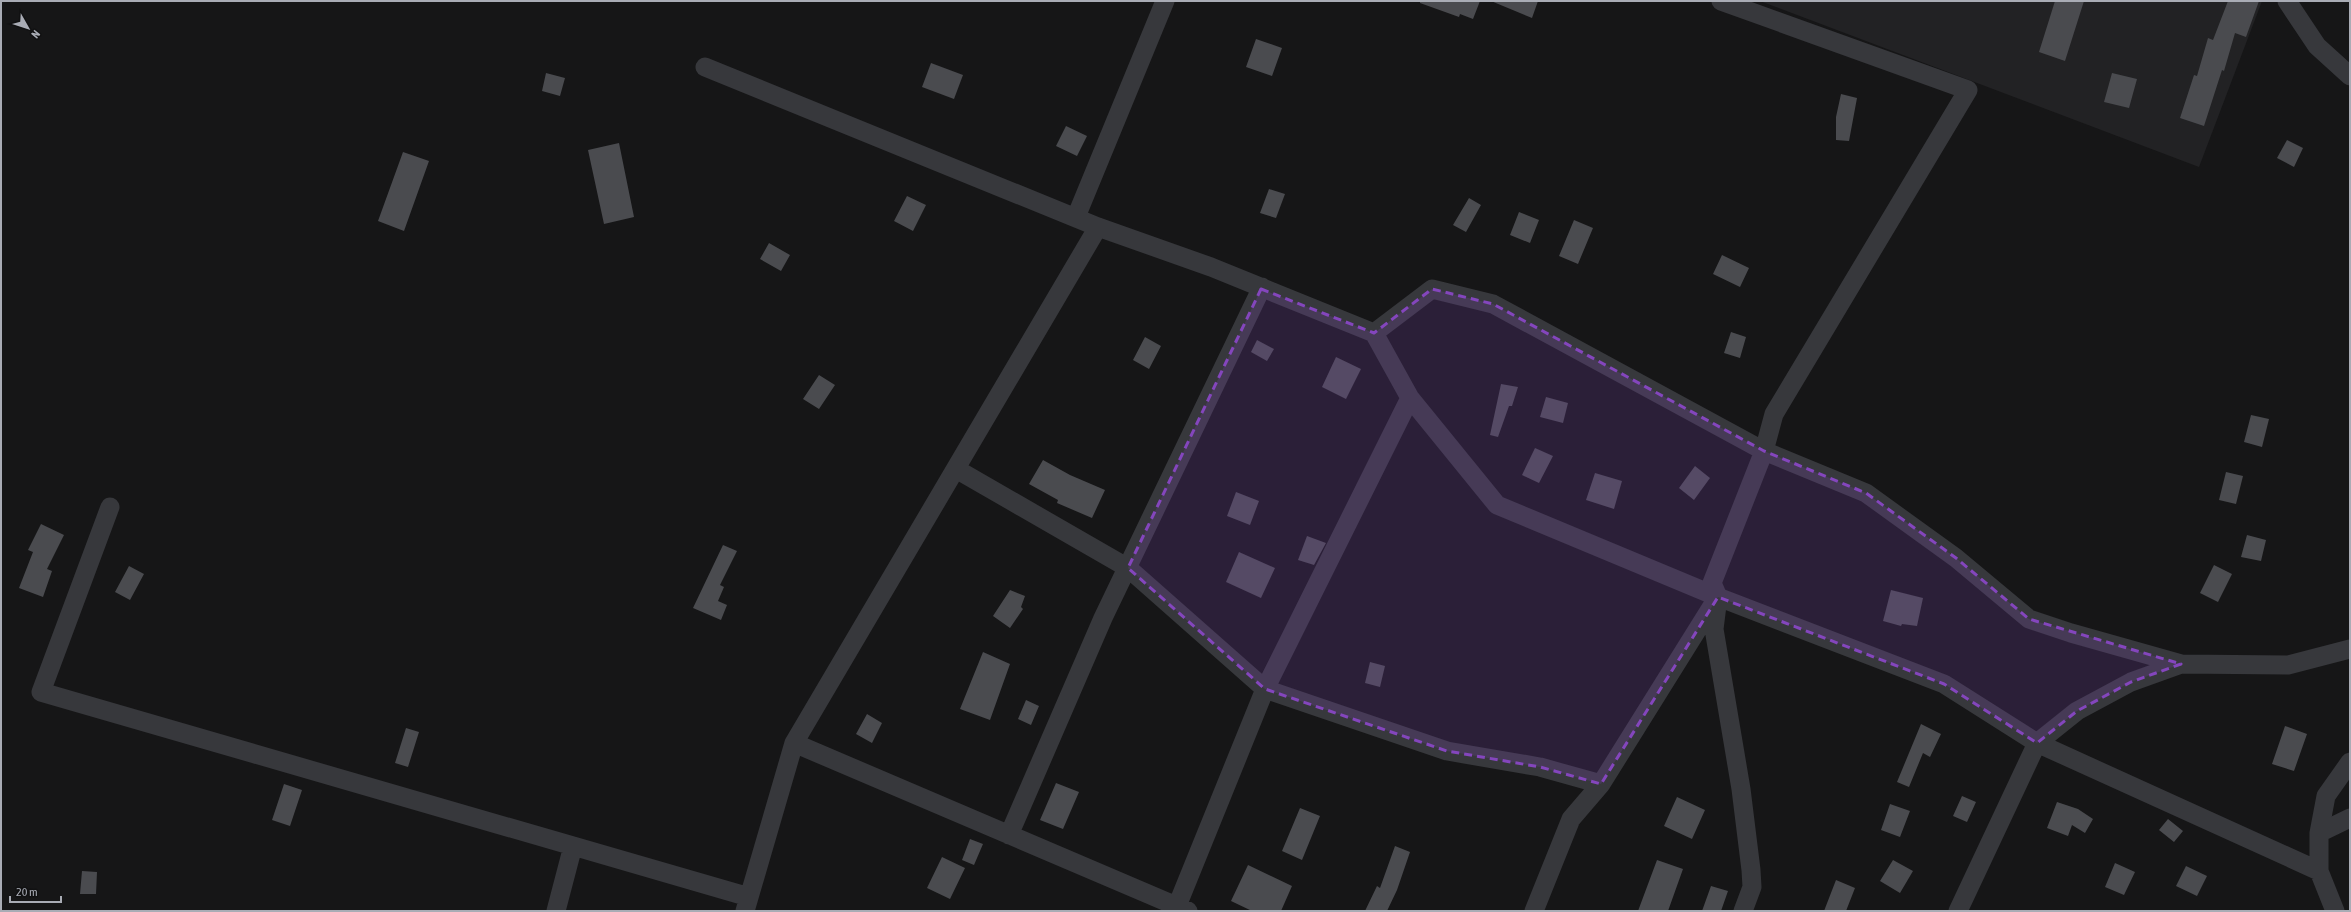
<svg xmlns="http://www.w3.org/2000/svg" width="2351" height="912" viewBox="0 0 2351 912" font-family="'Asap Condensed',sans-serif">
<rect width="100%" height="100%" fill="#161617"/>
<path fill="#222224" d="M1760,1h502l-63,166z"/>
<path fill="#4a4b4f" d="M1420,1h60l-7,18 -13,-5 -1,3 -39,-14z
M1491,1h47l-6,17z
M2055,1h29l-19,60 -26,-9z
M2228,1h31l-13,36 -11,-4 -11,38 -2,-1 -18,56 -24,-8 14,-43 3,1 11,-38 5,2z
M1256,39l26,9 -10,28 -26,-9z
M931,63l32,12 -9,24 -32,-12z
M546,73l19,5 -5,18 -18,-5z
M2112,73l25,6 -8,29 -25,-6z
M1841,94l16,4 -8,43 -13,-1v-23z
M1066,126l21,10 -10,20 -21,-10z
M2287,140l16,8 -9,19 -17,-9z
M619,143l15,74 -30,7 -16,-74z
M403,152l26,9 -25,70 -26,-10z
M1269,189l16,5 -9,24 -16,-5z
M907,196l19,9 -13,26 -19,-10z
M1469,198l12,7 -15,27 -13,-7z
M1519,212l20,8 -9,23 -20,-8z
M1574,220l19,8 -15,36 -19,-8z
M769,243l21,12 -9,16 -21,-12z
M1722,255l27,13 -9,19 -27,-13z
M1731,332l15,5 -6,21 -16,-5z
M1145,337l16,9 -12,23 -16,-9z
M1257,340l17,9 -7,12 -16,-9z
M1336,357l25,12 -15,30 -24,-12z
M819,375l16,10 -16,24 -16,-10z
M1501,384l17,3 -6,19h-3l-11,31 -8,-2z
M1546,397l22,6 -5,20 -23,-6z
M2251,415l18,4 -7,28 -18,-5z
M1535,448l18,8 -14,27 -17,-8z
M1043,460l27,15 35,15 -13,28 -35,-15 1,-3 -29,-16z
M1695,466l15,12 -16,22 -15,-12z
M2226,472l17,4 -7,28 -17,-4z
M1595,473l27,8 -8,28 -28,-9z
M1236,492l23,9 -9,24 -23,-9z
M41,524l23,11 -17,34 5,2 -9,26 -24,-9 14,-36 -5,-2z
M2247,535l19,5 -5,21 -20,-4z
M1307,536l19,7 -12,22 -16,-5z
M723,545l14,6 -17,34 4,2 -6,14 9,4 -6,15 -28,-12z
M1239,552l36,16 -14,30 -35,-16z
M2214,565l18,9 -14,28 -18,-9z
M129,566l15,8 -14,26 -15,-8z
M1010,590l15,6 -4,11 2,2 -13,19 -17,-12z
M1891,590l32,8 -6,28 -15,-2 -1,2 -18,-5z
M983,652l27,12 -20,56 -30,-11z
M1370,662l15,4 -5,21 -15,-4z
M1026,700l13,6 -8,19 -13,-6z
M867,714l15,9 -10,20 -16,-9z
M1921,724l20,10 -11,23 -7,-4 -14,34 -12,-5z
M2285,726l22,8 -13,37 -22,-7z
M406,728l13,4 -11,35 -13,-4z
M1056,783l23,9 -16,37 -23,-9z
M284,784l18,6 -12,36 -18,-6z
M1962,796l14,6 -9,20 -14,-6z
M1677,797l28,13 -13,29 -28,-13z
M2057,802l21,7 15,10 -8,14 -13,-8 -4,11 -21,-8z
M1890,804l20,7 -10,26 -19,-7z
M1300,808l20,8 -18,44 -20,-9z
M2168,819l15,12 -9,11 -15,-12z
M970,839l13,5 -9,21 -12,-5z
M1395,846l15,6 -13,38 -10,21h-22l12,-25 3,2z
M942,857l23,11 -15,31 -23,-11z
M1657,860l26,9 -15,42h-30z
M1893,860l20,11 -13,22 -20,-12z
M2115,863l20,9 -11,23 -19,-8z
M1248,865l44,21 -11,25h-29l-21,-10z
M2186,866l21,10 -10,20 -21,-10z
M82,871l15,1 -1,22h-16z
M1836,880l19,8 -9,23h-22z
M1711,886l17,5 -7,20h-19z"/>
<g fill="none" stroke-linecap="round" stroke-linejoin="round">
<path stroke="#37383c" stroke-width="19" d="M1721,1l247,89 -194,324 -10,37 -52,132 6,14 -4,32 27,160 10,81 1,17 -9,24
M2287,1l30,45 33,30
M705,67l393,160 113,40 163,66 58,-44 61,15 271,147 102,42 90,65 73,61 42,14 110,31
M1076,217l89,-216
M1410,398l87,107 221,92 226,87 93,59 282,128
M956,469l172,99 137,121 182,62 93,16 61,17
M110,507l-69,185 708,205
M794,743l394,168
M2319,833l31,-15
M1009,835l94,-217 159,-331
M556,911l17,-65
M745,911l49,-168 304,-516
M1175,911l90,-222 145,-291 -36,-65
M1534,911l37,-92 30,-35 113,-181
M1958,911l79,-168 40,-32 54,-29 50,-18 107,1 62,-16
M2335,911l-16,-40v-38l7,-37 24,-34"/>
</g>
<path fill="#8446bd" fill-opacity="0.2" stroke="#8446bd" stroke-width="3" stroke-dasharray="8 5" stroke-linejoin="round" d="M1261,289l113,44 58,-44 61,15 271,147 102,42 90,65 73,61 152,45 -50,18 -54,29 -40,32 -93,-59 -226,-87 -117,187 -61,-17 -93,-16 -182,-62 -137,-121z"/>
<rect width="2351" height="912" fill="none" stroke="#a9acb5" stroke-width="4"/>
<g transform="translate(28 28) rotate(129)" stroke="#111112" stroke-width="3" paint-order="stroke">
<path d="M0-3L7 15L0 10L-7 15Z" fill="#a9acb5"/>
<text y="-6" font-size="11" font-weight="bold" text-anchor="middle" fill="#a9acb5">N</text>
</g>
<path d="M10 896v6h51v-6" fill="none" stroke="#a9acb5" stroke-width="2"/>
<text x="16" y="896" font-size="12" fill="#a9acb5" stroke="#111112" stroke-width="3" paint-order="stroke">20 m</text>
</svg>
